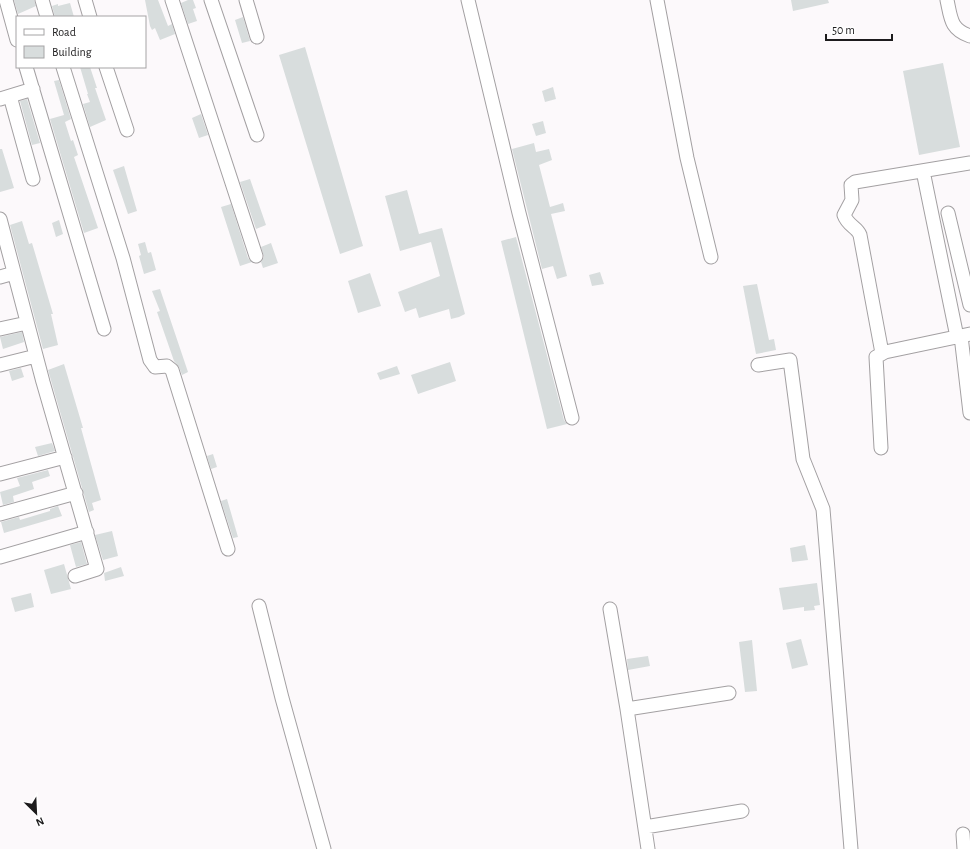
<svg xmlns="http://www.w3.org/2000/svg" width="970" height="849" viewBox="0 0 970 849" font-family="'Alegreya Sans',sans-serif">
<rect width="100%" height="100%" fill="#fcf9fb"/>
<path fill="#d8dddd" d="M14,0h20l2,6 -18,8z
M145,0h13l10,26 4,-2 3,10 -15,6 -5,-12 -3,2 -2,-4z
M188,0h5l3,8 -3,1 4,12 -9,3 -7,-21z
M791,0h37l1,3 -36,8z
M70,3l4,14h-19l-3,-11 6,-2v2z
M243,17l7,24 -8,2 -7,-23z
M305,47l58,199 -23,8 -61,-199z
M943,63l17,84 -41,8 -16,-84z
M80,67h10l7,21h-2l11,32 -16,7 -7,-23 7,-2 -3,-8h1z
M59,80l12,39 -6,3 6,19 2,-1 5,15 -4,2 24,71 -14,5 -34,-114 14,-4 -10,-34z
M553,87l3,12 -11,3 -3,-11z
M27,99l13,44 -8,2 -12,-44z
M201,114l7,21 -9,3 -7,-20z
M543,121l3,12 -10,3 -4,-12z
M534,143l2,9 13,-3 3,11 -13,5 11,42 13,-4 2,8 -14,3 16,62 -10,3 -4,-13 -11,3 -30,-120z
M0,149h2l12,39 -14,4z
M124,166l13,45 -9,3 -15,-44z
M250,179l16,46 -10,4 -16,-47z
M407,190l12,44 23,-6 23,86 -6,3 -8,2 -2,-10 -30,9 -3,-10 -11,4 -7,-20 42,-16 -9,-34 -31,9 -15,-55z
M231,204l17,54 4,4 -12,4 -19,-59z
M59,220l4,14 -7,3 -4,-14z
M22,221l7,23 3,-1 21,71h-2l7,31 -15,4 -33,-124z
M516,237l48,183 3,4 -20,5 -46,-188z
M145,242l3,11 3,-1 5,18 -12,4 -5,-18 2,-1 -3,-11z
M271,243l7,20 -15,5 -2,-6 3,-5 -3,-10z
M600,272l4,12 -12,2 -3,-11z
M370,273l11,33 -23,7 -10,-32z
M757,284l12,56 5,-1 2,11 -20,4 -13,-68z
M160,289l28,83 -6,3 -3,-8 -5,-6 -17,-49 3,-1 -8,-20z
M22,332l2,10 -21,7 -3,-12z
M450,362l6,19 -38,13 -7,-19z
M64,364l19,64h-2l20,72 -9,3 2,7 -5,2 -41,-142z
M397,366l3,8 -20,6 -3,-7z
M21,368l3,9 -12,4 -3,-10z
M52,443l3,8 -17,5 -3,-9z
M213,454l4,13 -6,2 -4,-13z
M48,470l2,6 -18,6 2,7 -21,7 1,6 -11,3 -3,-13 20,-6 -3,-8z
M227,499l11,38 -5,1 -12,-37z
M58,506l4,10 -58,17 -3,-11 18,-5 1,3 30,-9v-2z
M112,531l6,25 -15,4 -8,-25z
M81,542l6,22 -11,3 -6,-22z
M805,545l3,15 -16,2 -2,-14z
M64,564l7,25 -20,5 -7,-24z
M121,567l3,9 -19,5 -1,-8z
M817,583l3,22 -6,1 1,4 -11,1v-4l-21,3 -4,-22z
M31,593l3,14 -19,5 -4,-14z
M801,639l7,26 -16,4 -6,-26z
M752,640l5,51 -12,1 -6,-50z
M648,656l2,10 -22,4 -1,-11z"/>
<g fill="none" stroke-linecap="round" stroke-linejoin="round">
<g stroke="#a3a0a2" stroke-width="15">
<path id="minor" d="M6,0l11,40
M42,0l5,17
M85,0l5,17
M172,0l84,256
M211,0l46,135
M246,0l11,37
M468,0l51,213 53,205
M657,0l30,158 24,99
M947,0c4,18 3,29 23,36
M26,67l78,262
M63,67l60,191 27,102 5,7 12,-1 5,4 56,179
M106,67l21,63
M10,96l23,83
M0,99l33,-10
M923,171l34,166
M948,213l22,92
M0,219l43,163 54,187 -22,7
M0,277l14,-4
M0,329l27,-6
M961,336l9,77
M882,353l-22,-118c-3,-8 -12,-9 -16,-20l8,-15 -1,-15 4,-3 115,-19
M0,365l36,-9
M758,365l32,-5 13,99 20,50 28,340
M881,448l-5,-91 9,-5 85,-18
M0,474l65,-17
M0,514l76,-21
M0,557l87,-25
M259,606l23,92 42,151
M610,609l17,100
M645,827l97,-16
M963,834l1,15
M648,849l-21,-140 102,-16"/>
</g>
<use href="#minor" stroke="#fff" stroke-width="13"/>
</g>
<rect x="16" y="16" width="130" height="52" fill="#ffffff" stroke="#a5a4a5"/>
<rect x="24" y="29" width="20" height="6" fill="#ffffff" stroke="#a5a4a5"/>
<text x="52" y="36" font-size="12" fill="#1d1c1d">Road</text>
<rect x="24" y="46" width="20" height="12" fill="#d8dddd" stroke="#a5a4a5"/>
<text x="52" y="56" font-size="12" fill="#1d1c1d">Building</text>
<g transform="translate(36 813) rotate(156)" stroke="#ffffff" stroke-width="3" paint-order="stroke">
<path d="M0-3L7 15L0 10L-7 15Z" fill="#1d1c1d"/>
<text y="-6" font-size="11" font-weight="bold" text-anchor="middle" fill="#1d1c1d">N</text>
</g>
<path d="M826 34v6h66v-6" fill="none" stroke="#1d1c1d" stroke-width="2"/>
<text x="832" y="34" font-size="12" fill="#1d1c1d" stroke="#ffffff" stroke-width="3" paint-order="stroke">50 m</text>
</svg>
